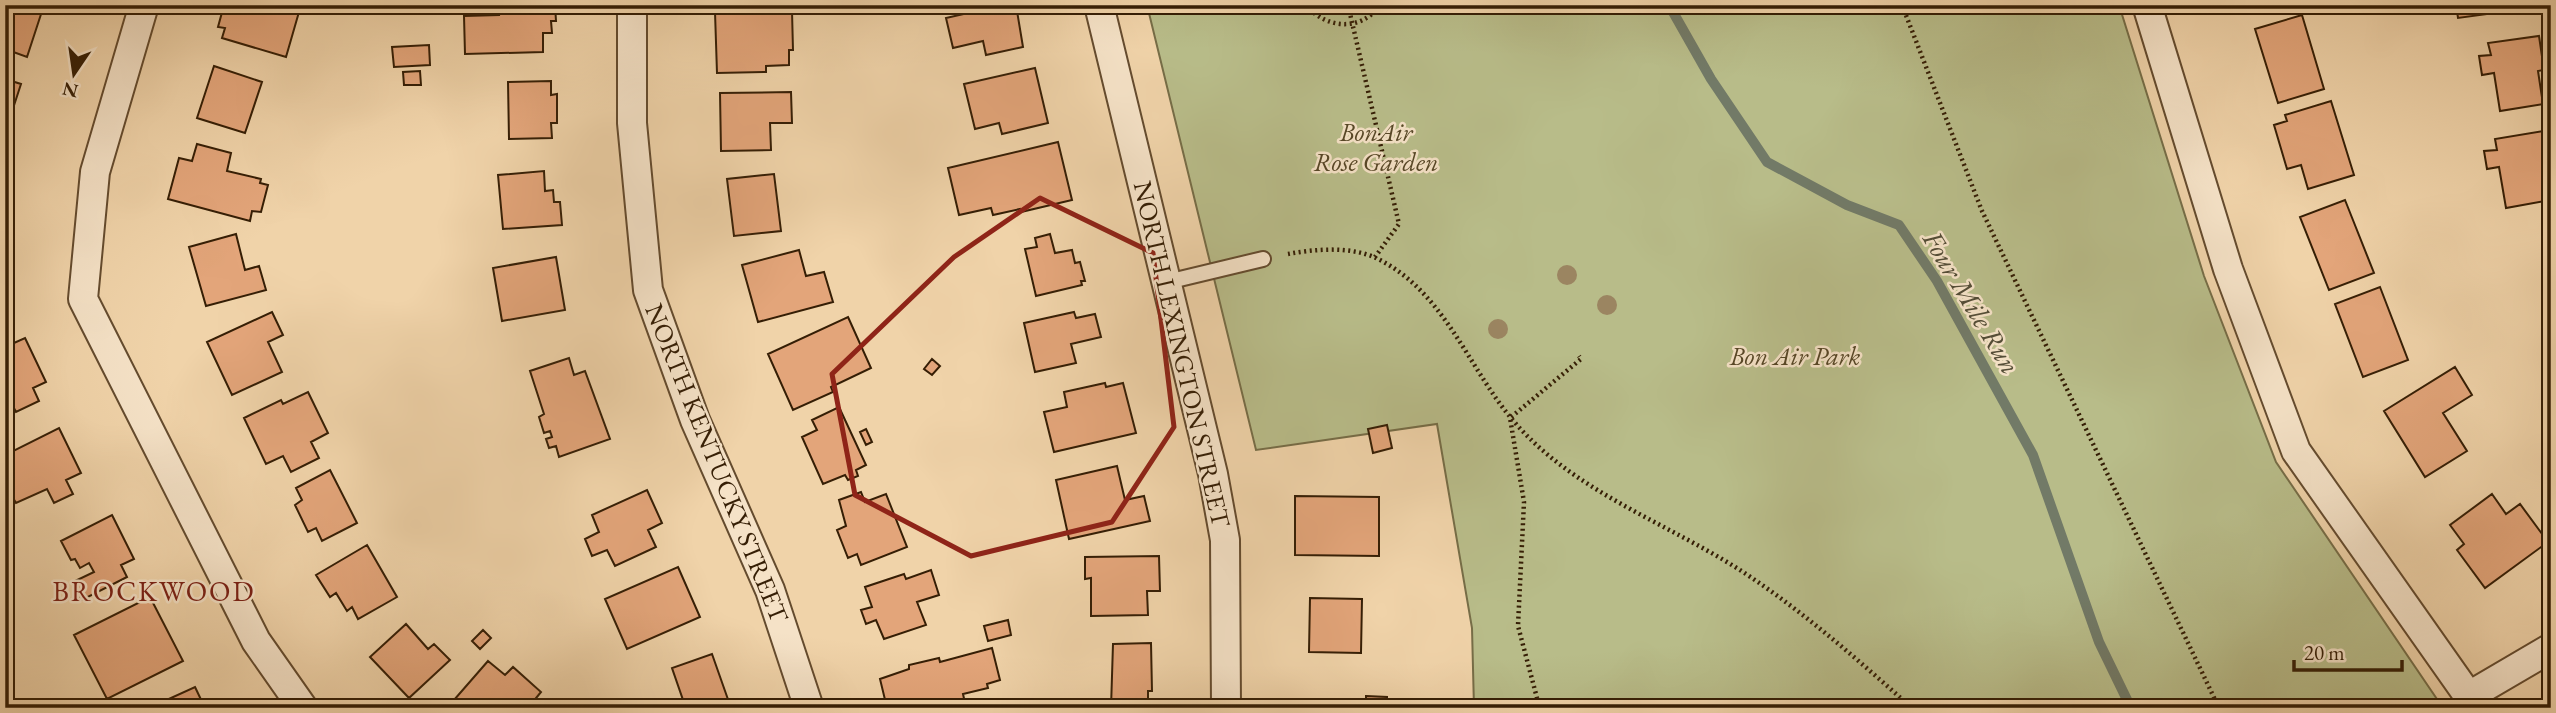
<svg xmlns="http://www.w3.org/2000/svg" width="2556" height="713" viewBox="0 0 2556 713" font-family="'EB Garamond',serif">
<rect width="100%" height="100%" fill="#f0d3a9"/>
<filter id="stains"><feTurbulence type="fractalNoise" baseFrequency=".00286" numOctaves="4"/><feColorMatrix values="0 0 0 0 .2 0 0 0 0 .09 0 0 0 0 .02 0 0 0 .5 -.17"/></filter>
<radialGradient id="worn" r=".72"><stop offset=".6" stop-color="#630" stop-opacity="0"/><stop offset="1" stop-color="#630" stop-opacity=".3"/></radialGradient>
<path fill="#b8bc89" stroke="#766d47" stroke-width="2" d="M1147,5h972l85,271 72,186 167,246h-969l-2,-80 -35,-204 -181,26z"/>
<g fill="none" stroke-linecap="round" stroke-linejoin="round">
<path stroke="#727a67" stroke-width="10" d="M1669,5l42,74 56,83 80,43 52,20 38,56 96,174 66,187 32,66"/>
</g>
<path fill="#e3a57a" stroke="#351e05" stroke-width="2" d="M5,5h39l-17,52 -22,-8z
M224,5h77l-15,52 -64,-19 3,-10 -7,-1z
M498,5h57l1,16h-5l1,12h-9v19l-78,2 -1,-38 35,-1z
M831,5h32v8l-32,1z
M976,5h40l7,42 -37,8 -3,-14 -30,7 -7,-30 31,-7z
M2231,5h29l-27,8z
M2456,5h84v2l-82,11z
M792,11l1,39h-4v15l-23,1v6l-49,1 -2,-61z
M2302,15l22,74 -46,14 -23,-74z
M2539,36l5,34 -6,1 5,33 -43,7 -6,-38 -12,2 -3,-19 12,-1 -3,-12z
M429,45l1,20 -36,2 -2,-20z
M214,66l48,16 -17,51 -48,-15z
M1035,68l13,55 -46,11 -3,-11 -24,6 -11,-45z
M420,71l1,14h-17l-1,-13z
M5,79l16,5 -16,49z
M551,81v14l6,-1v29h-6l1,15 -43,1 -1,-57z
M791,92l1,31h-22l1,27 -50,1 -1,-58z
M2331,101l23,74 -46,14 -7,-24 -14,4 -13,-44 13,-4 -2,-6z
M2544,131l6,35 -6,1 6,33 -44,8 -7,-41 -12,2 -3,-18 13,-1 -2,-11z
M1058,142l14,58 -51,12 -1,-3 -27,6 -2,-7 -32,7 -11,-47z
M197,144l34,9 -4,18 34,8 -1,4 8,2 -7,27 -9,-1 -2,10 -82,-22 11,-41 13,3z
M544,171l1,20 8,-1 1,12h6l2,23 -59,4 -5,-54z
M774,174l7,57 -47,5 -7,-57z
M2345,200l29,73 -45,17 -29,-73z
M236,234l9,36 14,-4 7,24 -60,16 -17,-59z
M1050,234l5,19 17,-3 3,13 5,-1 5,19h-4l1,4 -46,11 -11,-47 12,-2 -2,-9z
M799,250l7,26 18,-4 9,30 -75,20 -16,-57z
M556,257l9,53 -63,11 -9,-53z
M2380,287l28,73 -45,17 -28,-73z
M272,312l11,23 -15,7 14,30 -50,23 -25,-53z
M1074,312l2,6 19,-4 6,23 -30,7 5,19 -41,9 -11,-49z
M848,317l23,51 -40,19 2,5 -40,18 -25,-56z
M25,338l21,44 -13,6 6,13 -23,11 -11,-21v-44z
M569,358l5,17 11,-4 25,68 -51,18 -3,-11 -7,2 -3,-9 6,-2 -2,-6 -6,2 -5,-16 5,-3 -14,-43z
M932,359l8,7 -8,9 -8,-6z
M2455,367l17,28 -29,18 24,38 -42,26 -41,-66z
M1105,383l1,4 17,-4 13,50 -82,19 -10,-40 23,-5 -3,-15z
M308,392l20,41 -17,9 8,16 -28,14 -8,-16 -17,8 -22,-46 37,-18 2,4z
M839,407l27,58 -10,5 2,6 -10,4 -3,-5 -22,9 -21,-47 15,-7 -5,-10z
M1387,425l5,23 -19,5 -5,-24z
M59,428l22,45 -15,7 7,14 -19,9 -7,-14 -31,14 -11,-19v-29z
M866,429l6,13 -6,3 -6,-13z
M1117,466l8,34 19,-4 6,25 -81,18 -13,-59z
M330,470l27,53 -35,18 -6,-13 -8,4 -13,-27 7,-5 -6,-12z
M647,490l15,33 -14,7 8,17 -41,19 -8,-16 -15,6 -7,-17 14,-7 -7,-17z
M861,492l4,10 21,-8 21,53 -46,18 -4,-11 -9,4 -11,-28 9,-4 -7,-26z
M2492,494l14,20 14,-10 28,38 -63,46 -28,-38 7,-6 -14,-19z
M1295,496l84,1v59l-84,-1z
M112,515l22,44 -13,6 6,12 -45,23 -9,-18 21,-10 -5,-9 -9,5 -5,-9 -4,1 -10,-19z
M367,545l30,52 -39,22 -6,-12 -5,4 -11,-18 -6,4 -14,-22z
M1159,556l1,35h-13l1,24 -57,1v-38l-6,1v-22z
M678,567l22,50 -73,32 -22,-50z
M931,570l8,25 -22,7 9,23 -42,14 -8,-19 -10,4 -5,-14 11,-3 -7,-20 39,-13 2,5z
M150,597l33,64 -76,38 -33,-64z
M1310,598l52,1 -1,54 -52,-1z
M1008,620l3,15 -23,6 -4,-15z
M406,624l22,25 6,-5 16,16 -41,38 -39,-41z
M483,630l8,8 -11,11 -8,-8z
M1151,643l1,48h-4v17h-37l2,-64z
M992,648l8,32 -13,4 1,4 -25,6 2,9 -19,4 -2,-5 -25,6h-32l-7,-29 29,-10v-4l30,-7 1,4z
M712,654l19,54h-70l22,-8 -11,-32z
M488,661l17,14 8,-8 28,25 -13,16h-81z
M195,687l10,21h-56z
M1366,696l21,1v11h-73v-9l52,1z"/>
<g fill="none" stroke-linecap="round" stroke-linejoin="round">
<g stroke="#644b2e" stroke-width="18">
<path id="service" d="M1167,282l96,-23"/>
</g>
<g stroke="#644b2e" stroke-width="32">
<path id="minor" d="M144,5l-49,167 -12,127 173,342 47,67
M632,5v118l16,167 47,130 75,170 39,118
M1099,5l114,469 12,66 1,168
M2147,5l81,264 68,182 181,257
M2469,696l82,-48"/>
</g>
<path stroke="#351e05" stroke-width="4.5" stroke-dasharray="2 3.5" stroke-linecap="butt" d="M1306,5c20,24 55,27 74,0
M1348,5l51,219 -24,33
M1902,5l80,206 237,497
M1209,10l22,-5
M1288,254c27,-5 62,-8 88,4 67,32 91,107 135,160 60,73 155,104 232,154 61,40 115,88 169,136
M1543,708l-6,-10 -19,-72 6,-124 -14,-84 71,-59 -2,-3"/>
<use href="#service" stroke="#f5e2c7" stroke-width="14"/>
<use href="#minor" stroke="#f5e2c7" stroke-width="28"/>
</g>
<g fill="#9b8561">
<circle cx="1567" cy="275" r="10"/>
<circle cx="1607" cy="305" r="10"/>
<circle cx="1498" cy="329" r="10"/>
</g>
<path fill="none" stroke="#8f2418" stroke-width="5" stroke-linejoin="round" d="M1040,198l113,55 21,174 -62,95 -141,34 -116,-61 -23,-121 122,-117z"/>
<g text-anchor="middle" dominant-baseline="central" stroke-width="5" stroke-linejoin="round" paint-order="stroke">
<g font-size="26" font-style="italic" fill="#564626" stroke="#f5e2c7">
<text x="1376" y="132">BonAir<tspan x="1376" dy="30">Rose Garden</tspan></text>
<text x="1795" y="356">Bon Air Park</text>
</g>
<g font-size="26" fill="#351e05" stroke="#f5e2c7">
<text transform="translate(1182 354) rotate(77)">NORTH LEXINGTON STREET</text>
<text transform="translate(717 463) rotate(68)">NORTH KENTUCKY STREET</text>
</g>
<g font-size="28" font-style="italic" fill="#534c36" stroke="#f5e2c7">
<text transform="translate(1972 302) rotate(59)">Four Mile Run</text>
</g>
<g font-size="28" letter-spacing="2" fill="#7a1f14" stroke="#f5e2c7">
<text x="154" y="591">BROCKWOOD</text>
</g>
</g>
<rect width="2556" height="713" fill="none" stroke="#f0d3a9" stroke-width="28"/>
<rect x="7" y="7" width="2542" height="699" fill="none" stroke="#351e05" stroke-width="3.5"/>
<rect x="14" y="14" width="2528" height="685" fill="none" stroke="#351e05" stroke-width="2"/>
<g transform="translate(74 74) rotate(193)" stroke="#f5e2c7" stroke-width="5" paint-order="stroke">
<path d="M0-5L12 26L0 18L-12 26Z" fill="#351e05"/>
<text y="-10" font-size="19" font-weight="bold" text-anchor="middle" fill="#351e05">N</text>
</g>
<path d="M2294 660v10h108v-10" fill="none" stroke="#351e05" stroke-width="3.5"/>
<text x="2304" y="660" font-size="21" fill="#351e05" stroke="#f5e2c7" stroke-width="5" paint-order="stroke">20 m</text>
<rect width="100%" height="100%" filter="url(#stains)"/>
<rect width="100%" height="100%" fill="url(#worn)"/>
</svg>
